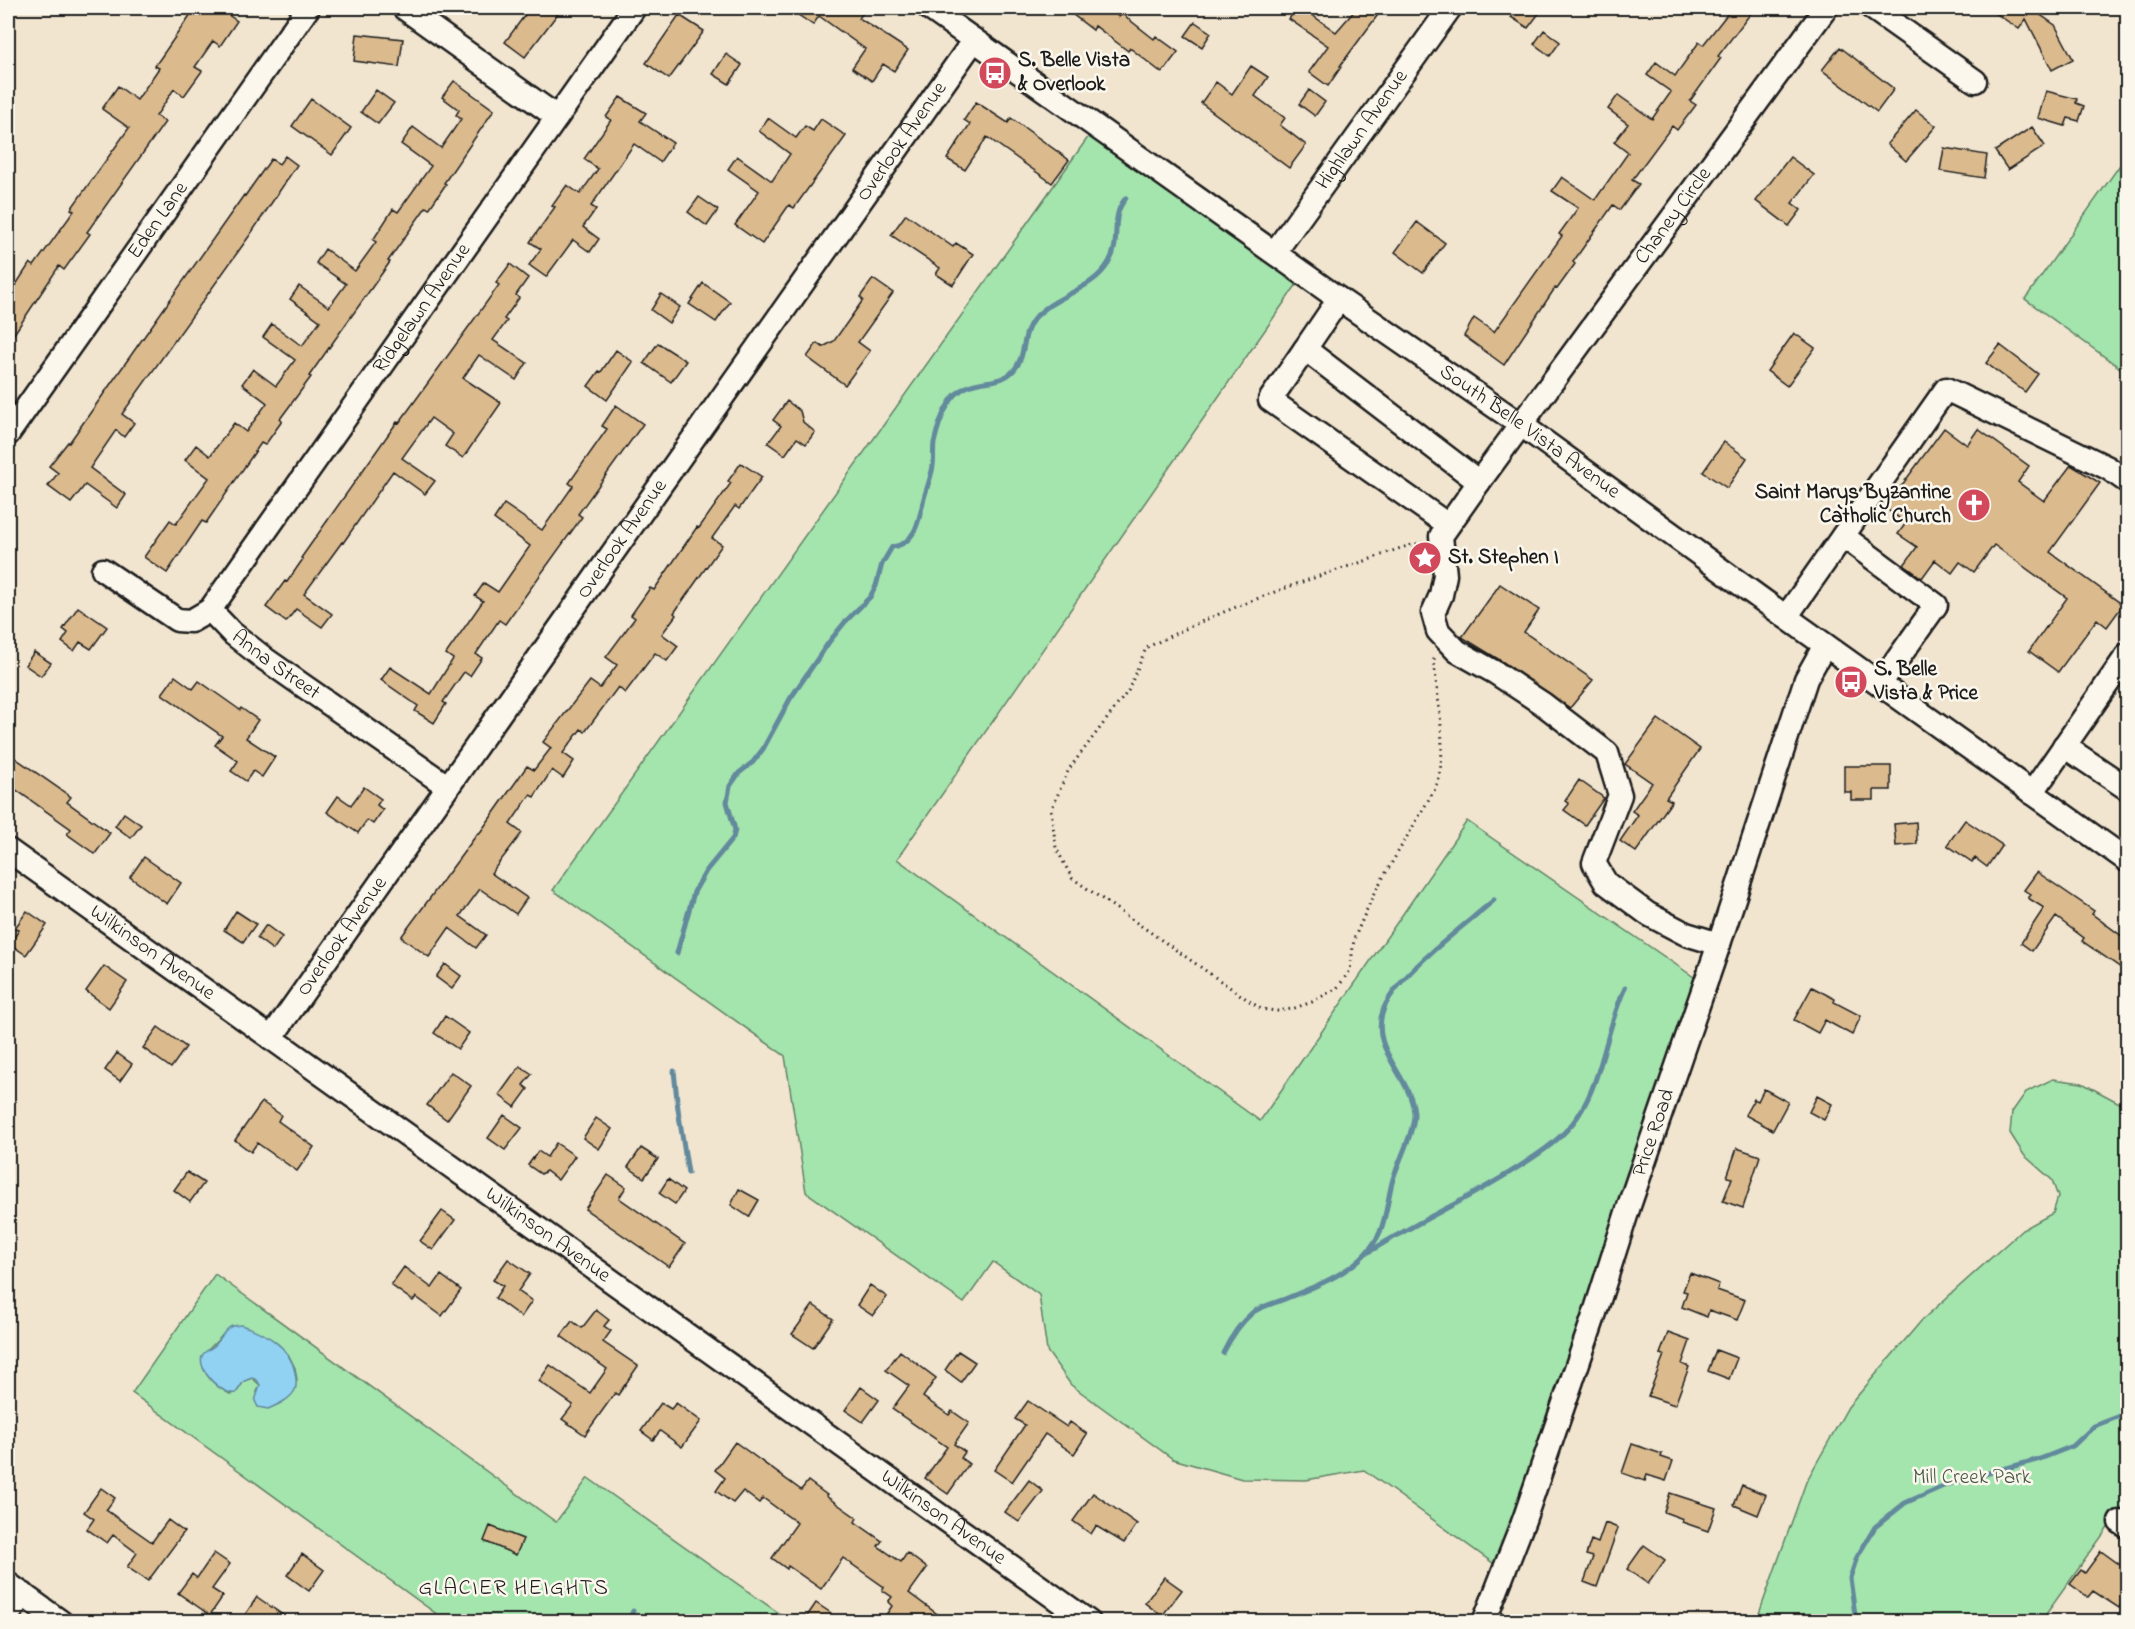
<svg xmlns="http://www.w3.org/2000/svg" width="2135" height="1629" viewBox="0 0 2135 1629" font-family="'Indie Flower',sans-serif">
<rect width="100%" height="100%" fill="#f1e5d0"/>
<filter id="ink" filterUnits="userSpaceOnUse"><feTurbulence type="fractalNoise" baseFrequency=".0167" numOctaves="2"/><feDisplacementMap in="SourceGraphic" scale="12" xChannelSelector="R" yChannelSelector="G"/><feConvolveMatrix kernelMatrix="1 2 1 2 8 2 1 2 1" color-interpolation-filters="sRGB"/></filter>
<g filter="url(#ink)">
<path fill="#a4e4ad" stroke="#608064" stroke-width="1.5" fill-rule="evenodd" d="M1096,126l208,148 -407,585 363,262 207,-300 237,163 -200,587 -140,-101 -58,10 -64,-1 -69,-20 -102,-74 -24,-34 -8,-56 -46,-33 -29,41 -158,-111 -21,-136 -232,-166z
M2127,155v218l-102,-74z
M2053,1079l29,4 45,24v394l-83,116 6,4 -294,1 50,-140 42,-75 74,-87 100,-90 31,-17 5,-16 -6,-17 -28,-25 -14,-22 2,-21 14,-20z
M215,1274l341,248 32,-44 202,143h-350l2,-3 -310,-225zM232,1326l56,28 7,14 2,12 -40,12 3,-7 -8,-7 -8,3 -8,12 -6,1c-14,-7 -30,-21 -28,-38z"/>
<path fill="#91d1f2" stroke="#62899c" stroke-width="1.5" d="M241,1325c23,7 49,21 54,47 1,5 2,13 0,18 -5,10 -18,15 -27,19l-10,-2 -3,-6 5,-16 -3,-5 -5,-2 -8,3 -8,12c-14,3 -39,-23 -34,-37 2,-5 7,-6 11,-9 7,-6 10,-17 19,-21 1,0 8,-1 9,-1z"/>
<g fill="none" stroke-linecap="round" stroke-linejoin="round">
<path stroke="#62899c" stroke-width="5" d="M677,953l17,-61 12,-21 27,-33 2,-8 -8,-28 3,-16 9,-13 14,-11 10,-13 27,-50 39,-57 16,-20 25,-25 6,-11 6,-22 10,-17c23,-3 27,-26 31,-45 3,-12 8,-24 10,-36 1,-7 0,-15 1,-23 3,-13 7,-27 14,-38 18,-33 49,-15 66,-35 13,-15 7,-35 19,-50 20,-25 60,-29 76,-58 13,-21 0,-45 17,-64
M674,1071l4,38 10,64
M1369,1252c49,-31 102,-54 151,-86 22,-14 43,-28 58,-50 25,-38 28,-88 47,-128
M1223,1353c8,-16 16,-29 29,-40 8,-6 20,-9 30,-13 35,-14 81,-30 98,-68 7,-17 8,-36 13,-53 6,-19 21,-47 21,-65 -2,-38 -47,-65 -30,-106 15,-35 80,-82 110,-108
M628,1622l5,-11
M1856,1622l-6,-44 7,-21 18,-30 30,-24 43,-19 92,-25 33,-13 21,-20 34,-13"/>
</g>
<path fill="#dbba8e" stroke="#1c1c1c" stroke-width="1.5" d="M195,8h23l19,13 -17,25 -7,-5 -18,26 7,4 -18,25 -10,-7 -18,27 9,6 -78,110 3,2 -26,36 -5,-4 -51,77v-46l22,-34 4,3 40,-55 -3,-2 58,-81 -27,-19 16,-23 19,14 22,-32 -4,-2z
M530,8h32l-37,49 -20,-15z
M788,8h79l-8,10 49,32 -14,21 -11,-7 -11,17 -20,-13 13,-19 -46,-33 -6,9z
M1064,8h43l12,9 3,-3 32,25 2,-3 22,16 -16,21 -32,-25 -2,3 -33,-25 -2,4z
M1297,8h5l34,24 21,-24h26l-43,58 1,1 -13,19 -19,-14 19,-26 -39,-27z
M1518,8h25l-15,20 -17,-11z
M1732,8h12l7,5 -33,43 3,2 -31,43 6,4 -19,25 -5,-4 -40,54 7,4 -19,26 -7,-5 -40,57 2,2 -18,25 -2,-1 -51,77 -40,-29 10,-18 20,14 68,-96 -3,-2 19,-26 -26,-17 10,-14 33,23 33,-47 -14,-11 14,-18 -20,-15 10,-14 34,24 19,-27 -24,-17 9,-13 19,14 24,-34 4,3z
M1988,8h46l-2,1 23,16 18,34 -21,11 -26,-51 -7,10z
M679,15l25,16 -35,48 -23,-16z
M1195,22l16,11 -9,14 -17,-11z
M1544,30l16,12 -10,14 -16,-12z
M357,34l46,5 -4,28 -45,-6z
M1840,47l54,42 -17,23 -55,-42z
M726,54l16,11 -13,19 -16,-10z
M1251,66l17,11 -13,19 30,22 -5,7 26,20 -17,23 -88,-65 15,-21 16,12z
M454,81l40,29 -50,73 2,1 -17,25 -3,-2 -38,54 2,1 -81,114 2,1 -31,42 2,2 -17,24 -4,-2 -55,80 -4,-2 -35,52 -23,-16 26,-37 6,4 33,-46 -24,-18 11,-15 14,11 24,-33 12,9 21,-29 -25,-19 11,-15 23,17 19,-26 -32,-23 9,-13 30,22 18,-25 -30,-22 9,-13 30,21 17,-23 -30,-21 9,-14 30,22 21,-29 -3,-2 20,-31 5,3 33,-46 -30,-22 12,-17 28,21 20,-29 -5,-4 3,-5 -17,-13z
M376,90l18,13 -16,21 -17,-12z
M1309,90l16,12 -10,14 -16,-12z
M2046,91l31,8 -1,4 8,3 -5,15 -11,-3 -3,8 -27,-8z
M620,97l26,16 -6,8 33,22 -13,19 -26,-18 -43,62 5,3 -13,18 16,12 -9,13 -17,-12 -27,37 -17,-12 12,-16 -11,-7 25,-35 -3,-1 15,-21 13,9 18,-25 -14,-10 27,-39 -5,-3z
M311,99l40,29 -19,27 -40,-29z
M976,102l32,21 3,-5 58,42 -17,23 -65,-46 -22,33 -18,-11 23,-35 -6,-4z
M1916,110l20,16 -30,35 -19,-17z
M768,118l28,20 9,-12 8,5 8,-12 25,17 -52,72 -5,-3 -27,39 -27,-19 24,-34 -31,-22 9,-13 35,25 18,-27 -31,-23z
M2032,127l13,19 -37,24 -13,-19z
M1944,148l43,7 -3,23 -44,-7z
M285,156l12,9 -47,70 -128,179 12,9 -10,14 -8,-7 -26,38 36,27 -9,13 -32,-23 -14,18 -23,-17 10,-13 -9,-7 19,-24 1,1 175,-248 1,1 26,-37 8,5z
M1790,157l24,18 -22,28 9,7 -12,16 -33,-25z
M699,197l19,13 -11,16 -19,-14z
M906,214l47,33 3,-4 17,11 -20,31 -17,-11 4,-6 -49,-33z
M1417,222l28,21 -22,30 -28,-21z
M510,264l18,14 -12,17 3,3 -15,21 3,2 -14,19 34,23 -11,17 -37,-25 -16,23 38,25 -38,55 -18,-12 8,-12 -22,-16 -29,40 33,23 -10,13 -32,-23 -50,72 -1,-1 -38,52 28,20 -10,13 -26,-18 -10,13 -20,-15 19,-26 2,1 16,-23 -2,-1 96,-136 2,1 100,-138 -3,-2z
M873,279l20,14 -35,49 12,9 -25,34 -38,-28 10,-14 6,4 11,-6 29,-41 -3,-3z
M703,283l27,19 -14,20 -27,-18z
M661,294l19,13 -11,16 -18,-13z
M1794,333l21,15 -28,38 -20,-15z
M658,343l28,18 -15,21 -27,-19z
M2000,345l38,29 -13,18 -39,-29z
M616,350l17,12 -26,38 -19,-14 11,-15 2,1z
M787,401l13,10 3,11 12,10 -9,12 -9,-6 -12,17 -17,-12 13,-17 -8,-6z
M616,405l27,19 -65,90 4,3 -77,107 -6,-4 -23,34 6,4 -12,18 -6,-4 -21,30 3,2 -12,19 -19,-12 3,-5 -37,-26 9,-13 41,27 22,-35 -7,-5 37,-53 -8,-5 9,-13 14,9 32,-46 -36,-27 10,-15 38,26 31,-44 -4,-3 38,-54 -5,-3z
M1944,428l23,17 11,-16 51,37 -11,16 26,19 27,-36 29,18 -50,69 73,53 -16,22 -10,-8 -39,53 -29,-21 38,-53 -73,-53 -20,27 -14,-10 -8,11 -17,-13 -13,18 -18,-13 13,-18 -19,-13 8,-11 -21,-15z
M1724,442l23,16 -20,30 -24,-16z
M741,463l21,14 -23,32 -4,-3 -23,32 10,7 -48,68 2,2 -14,19 16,12 -11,15 -12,-8 -30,40 -7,-6 -33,45 -4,-3 -18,24 11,8 -11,17 -11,-8 -18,27 -4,-2 -20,29 12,9 -31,40 36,25 -11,16 -36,-25 -20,27 26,19 -10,13 -27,-20 -20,29 -28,-20 77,-104 1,1 48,-68 7,4 17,-22 -8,-6 47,-61 10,7 17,-23 -11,-8 29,-39 -4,-3 19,-27 4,2 43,-63 2,1 32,-45 -3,-2z
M1500,584l39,26 -15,22 69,48 -23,28 -67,-46 -41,-25z
M78,607l29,20 -16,22 -11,-7 -6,9 -12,-9 6,-9 -5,-4z
M34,652l17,11 -10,13 -16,-11z
M175,676l18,13 6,-8 41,29 1,-2 17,12 -12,18 29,19 -13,20 -9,-6 -7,10 -15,-10 7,-10 -23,-16 7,-9 -60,-42z
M1658,719l42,30 -34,49 6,3 -36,51 -16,-11 18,-26 -6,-4 20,-28 -27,-19z
M8,753l63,44 -4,5 43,31 -15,21 -28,-20 4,-5 -63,-45z
M1844,766h47v24h-17v10h-23v-8h-7z
M1579,780l25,18 -19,27 -21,-15 5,-6 -4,-3z
M364,787l17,12 -4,6 6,5 -10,14 -6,-4 -9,13 -31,-21 11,-16 13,9z
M124,813l17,12 -10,13 -16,-12z
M1965,820l37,25 -15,22 -12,-9 -3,4 -25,-17z
M1916,822l1,22 -21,2 -2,-22z
M144,857l37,26 -14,21 -37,-27z
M2037,872l57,39 -2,3 35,26v32l-45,-31 2,-3 -28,-21 -24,34 -11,-8 23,-35 -16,-10 3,-3 -7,-5z
M27,911l20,14 -21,30 -16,-11 9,-14 -4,-2z
M236,911l20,13 -13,18 -19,-12z
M266,925l16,12 -9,13 -16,-12z
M445,964l16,12 -9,13 -16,-12z
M104,966l23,16 -18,26 -23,-17z
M1812,987l23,12 -1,3 27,14 -9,19 -27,-15 -7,13 -24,-13z
M445,1016l24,17 -11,16 -24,-16z
M158,1027l28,20 -15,21 -28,-20z
M117,1053l15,11 -12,17 -15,-11z
M520,1066l12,8 -9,11 5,4 -13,18 -16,-12z
M451,1072l20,14 -24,34 -20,-15z
M1764,1089l24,13 -15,28 -28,-15 9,-16 4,2z
M1817,1096l15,8 -8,16 -15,-8z
M262,1102l19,13 -3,6 36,26 -17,24 -40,-28 -6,9 -16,-12z
M504,1115l18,13 -17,22 -17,-12z
M596,1118l16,11 -13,20 -16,-11z
M556,1143l19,13 -17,24 -12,-9 -5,3 -13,-9 10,-14 9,6z
M641,1148l17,11 -14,19 -16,-11z
M1737,1148l23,8 -17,52 -20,-7 9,-23 -5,-1z
M187,1172l17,11 -14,19 -16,-12z
M608,1175l18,12 -7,11 66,46 -16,23 -84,-58z
M668,1179l16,12 -9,13 -16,-11z
M739,1189l20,11 -10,17 -18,-12z
M442,1211l13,9 -22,30 -13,-9z
M508,1259l22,15 -12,17 14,10 -11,16 -26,-19 8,-12 -10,-6z
M404,1267l28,21 9,-13 20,15 -19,26 -26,-19 -3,4 -22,-16z
M1690,1273l29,11 -2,6 28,10 -8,20 -28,-10 -2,7 -25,-10 5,-15 -4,-1z
M870,1285l17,12 -14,19 -16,-11z
M813,1305l20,14 -20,29 -21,-14z
M596,1310l13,10 -5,6 7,5 -8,11 35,24 -20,29 -3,-2 -30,42 -23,-16 11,-14 -34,-24 11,-16 40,28 17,-24 -46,-33 11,-15 10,7z
M1668,1333l22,8 -8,23 7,3 -14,38 -27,-9 16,-41 -4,-1z
M1716,1350l21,8 -8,21 -21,-8z
M900,1351l36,27 -13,19 26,18 3,-4 17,12 -15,21 11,8 -4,6 8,6 -21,30 -23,-16 22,-31 -55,-38 17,-23 -23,-16z
M958,1351l17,11 -14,20 -16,-12z
M861,1387l18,13 -16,22 -18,-12z
M1028,1401l39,26 3,-5 17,12 -13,20 -29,-20 -33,48 -18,-12 31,-45 -10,-6z
M661,1403l10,6 5,-6 25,18 -19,26 -22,-16 -7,9 -12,-9z
M735,1442l66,48 7,-9 19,14 -1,1 31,22 -2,4 27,19 -4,5 23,16 6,-9 20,15 -18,25 39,29h-67l11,-16 -4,-4 4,-5 -10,-7 2,-3 -41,-29 -22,31 -33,-23 -1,3 -15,-11 25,-35 -34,-25 -4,5 -16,-12 -10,12 -17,-12 9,-13 -10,-8z
M1632,1444l30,10 -1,3 12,4 -7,20 -19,-6 -2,6 -23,-8z
M1029,1480l14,11 -24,31 -14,-10z
M1742,1485l24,10 -8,20 -24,-10z
M101,1488l14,10 -9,12 46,32 16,-22 16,12 -36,49 -21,-14 10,-14 -24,-18 -6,8 -20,-14 7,-10 -10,-7z
M1093,1493l44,31 -13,19 -28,-17 -5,8 -18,-13z
M1670,1493l46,15 -8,23 -26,-9 1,-3 -19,-7z
M1605,1523l13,5 -21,59 -13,-5 9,-25 -7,-2 5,-15 7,3z
M490,1526l33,13 -7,16 -32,-14z
M1644,1545l21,15 -17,24 -21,-15z
M2101,1551l26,19v25l-8,13 -26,-17 -5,6 -18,-13 11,-14 4,3z
M214,1553l16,11 -18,25 11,7 -13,19 -32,-22 14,-19 5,4z
M302,1554l22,16 -15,21 -22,-16z
M1164,1577l18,13 -20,26 -17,-13z
M257,1597l36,25h-53z
M816,1603l15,10 -6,9h-22z"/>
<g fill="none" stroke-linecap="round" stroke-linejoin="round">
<g stroke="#1c1c1c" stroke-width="27">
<g id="minor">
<path d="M404,8l153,109"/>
<path id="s1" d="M929,8l410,291 181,125 266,193 342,244"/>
<path d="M1872,8l103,73"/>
<path id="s2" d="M1275,252l175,-244"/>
<path id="s3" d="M1339,299l-34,50 174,133 347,-474"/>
<path d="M1305,349l-35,51 178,125"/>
<path id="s4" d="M8,434l300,-426"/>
<path d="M1479,482l-38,54 4,39 -4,20 -8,18 5,18 19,20 39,22 47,31 64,49 13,42 -26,68 12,20 42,31 38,20 33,10"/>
<path d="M1843,536l93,69 -56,79"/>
<path id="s5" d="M103,570l74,50 14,1 19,-11 424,-602"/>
<path id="s6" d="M210,610l22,23 33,26 182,127"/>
<path d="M1786,617l160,-228 162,79 20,14"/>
<path d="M2064,746l64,43"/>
<path d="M2032,793l96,-139"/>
<path id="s7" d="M8,850l1081,772"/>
<path id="s8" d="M271,1038l703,-998"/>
<path d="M2120,1522l8,5"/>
<path d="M8,1584l53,38"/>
<path d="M8,1615l15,-21"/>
<path id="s9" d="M1484,1622l40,-102 69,-201 37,-116 89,-259 87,-265 19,-34"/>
</g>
</g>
<path stroke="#1c1c1c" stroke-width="3" stroke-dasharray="1.5 4.5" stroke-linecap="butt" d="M1423,543c-19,2 -40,12 -58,18 -75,24 -149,51 -219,87l-18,43 -59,78 -18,41 5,38 16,30 189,131 16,2 15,-2 20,-7 25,-14 13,-17 4,-32 20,-46 61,-104c15,-35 1,-93 -1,-131"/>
<use href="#minor" stroke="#fbf7ec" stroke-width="22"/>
</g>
</g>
<defs>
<g id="bus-disc" transform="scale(1.725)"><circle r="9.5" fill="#d1495b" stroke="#fbf7ec"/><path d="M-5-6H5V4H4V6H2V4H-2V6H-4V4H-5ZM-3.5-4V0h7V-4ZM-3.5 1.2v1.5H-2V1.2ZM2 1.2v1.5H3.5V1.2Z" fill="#fff"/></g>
<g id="church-disc" transform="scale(1.725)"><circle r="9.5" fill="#d1495b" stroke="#fbf7ec"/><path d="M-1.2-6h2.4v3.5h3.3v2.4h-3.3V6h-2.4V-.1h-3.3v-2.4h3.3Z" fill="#fff"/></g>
<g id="sight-disc" transform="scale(1.725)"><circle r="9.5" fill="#d1495b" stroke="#fbf7ec"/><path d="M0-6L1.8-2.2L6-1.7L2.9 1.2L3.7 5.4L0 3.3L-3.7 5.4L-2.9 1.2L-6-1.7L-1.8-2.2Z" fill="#fff"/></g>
</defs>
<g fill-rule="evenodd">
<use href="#bus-disc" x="995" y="73"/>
<use href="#church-disc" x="1974" y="505"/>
<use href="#sight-disc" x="1425" y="558"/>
<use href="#bus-disc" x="1851" y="682"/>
</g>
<g text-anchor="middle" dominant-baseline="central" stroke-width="5" stroke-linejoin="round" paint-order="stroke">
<g font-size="21" font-weight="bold" fill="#1c1c1c" stroke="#fbf7ec" text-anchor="start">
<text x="1018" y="61">S. Belle Vista<tspan x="1018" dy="24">&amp; Overlook</tspan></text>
<text x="1951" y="493" text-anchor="end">Saint Marys Byzantine<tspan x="1951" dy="24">Catholic Church</tspan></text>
<text x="1448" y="558">St. Stephen I</text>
<text x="1874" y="670">S. Belle<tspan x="1874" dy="24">Vista &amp; Price</tspan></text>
</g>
<g font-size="21" fill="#1c1c1c" stroke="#fbf7ec">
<text stroke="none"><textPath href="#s2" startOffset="150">Highlawn Avenue</textPath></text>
<text stroke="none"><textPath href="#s8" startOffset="1096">Overlook Avenue</textPath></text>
<text stroke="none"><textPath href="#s3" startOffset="609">Chaney Circle</textPath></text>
<text stroke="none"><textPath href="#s4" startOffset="261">Eden Lane</textPath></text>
<text stroke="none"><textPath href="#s5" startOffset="494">Ridgelawn Avenue</textPath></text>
<text stroke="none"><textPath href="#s1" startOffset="735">South Belle Vista Avenue</textPath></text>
<text stroke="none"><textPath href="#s8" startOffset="610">Overlook Avenue</textPath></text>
<text stroke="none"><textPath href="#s6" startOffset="86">Anna Street</textPath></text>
<text stroke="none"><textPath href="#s8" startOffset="124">Overlook Avenue</textPath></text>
<text stroke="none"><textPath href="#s7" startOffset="177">Wilkinson Avenue</textPath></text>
<text stroke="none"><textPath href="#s9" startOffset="518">Price Road</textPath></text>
<text stroke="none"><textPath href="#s7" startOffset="663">Wilkinson Avenue</textPath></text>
<text stroke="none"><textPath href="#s7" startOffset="1149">Wilkinson Avenue</textPath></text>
</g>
<g font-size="21" fill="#455848" stroke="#fbf7ec">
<text x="1972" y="1478">Mill Creek Park</text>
</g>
<g font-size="22" letter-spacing="1.5" fill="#1c1c1c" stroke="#fbf7ec">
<text x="514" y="1589">GLACIER HEIGHTS</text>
</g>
</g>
<rect width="2135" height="1629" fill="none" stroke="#fbf7ec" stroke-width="30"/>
<rect x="15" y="15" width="2105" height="1599" fill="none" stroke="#1c1c1c" stroke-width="2" filter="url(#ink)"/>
</svg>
